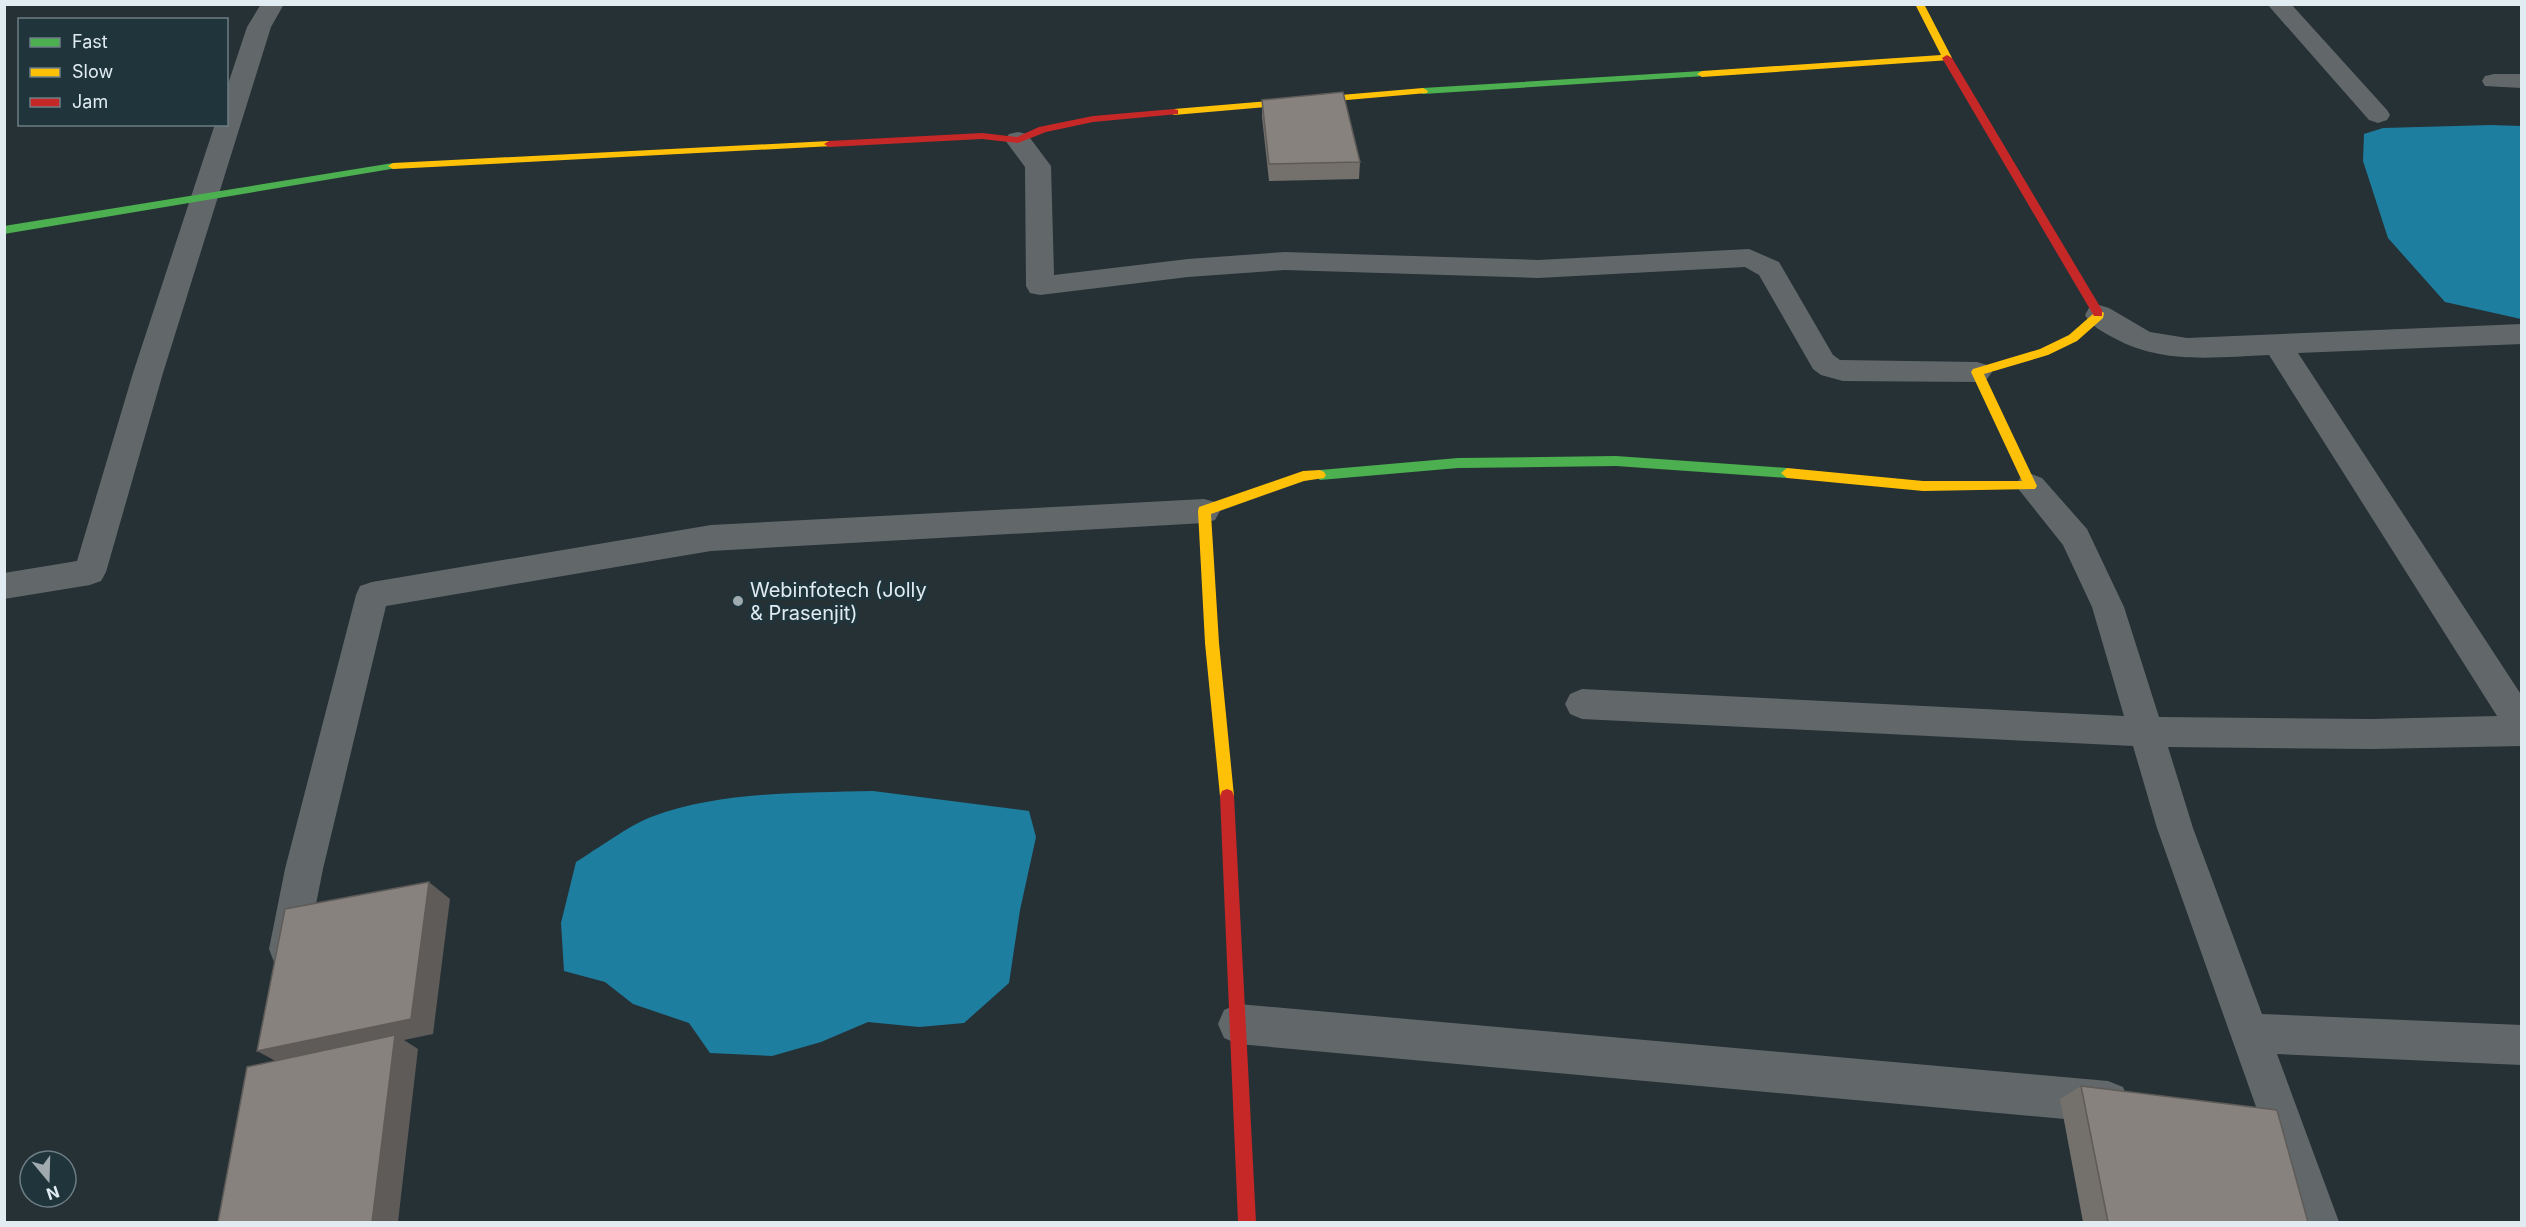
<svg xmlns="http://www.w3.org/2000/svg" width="2526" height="1227" viewBox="0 0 2526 1227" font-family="Inter,sans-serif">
<rect width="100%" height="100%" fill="#263136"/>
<path fill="#1e7e9f" d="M2491,125l30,1v193l-76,-17 -57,-64 -25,-77 1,-27 19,-6z
M873,791l156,20 7,26 -16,73 -11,73 -45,40 -45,4 -51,-5 -47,20 -49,14 -62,-3 -21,-30 -56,-19 -28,-22 -41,-11 -3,-48 15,-61c21,-13 54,-37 75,-45 69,-26 149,-24 222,-26z"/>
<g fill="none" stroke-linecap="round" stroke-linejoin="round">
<path fill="#62686a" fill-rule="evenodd" d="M261,4h23l-13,23 -108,346 -57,199 -5,9 -11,4 -86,14v-26l73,-12 56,-188 82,-249h11v-34l21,-63z
M2267,4h24l96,106 3,5 -3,5 -9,3 -9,-3z
M2494,74h28v14l-37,-2 -3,-5 3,-5z
M1018,132l9,2 24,32 3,109 134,-16 97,-7 253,8 211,-11 30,13 54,93 7,5 137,2 10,3 5,7 -5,7 -10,3 -134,-1 -22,-6 -8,-6 -54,-94 -14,-8 -207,11 -253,-8 -97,7 -148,18 -10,-2 -4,-7 -1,-119 -20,-27 4,-6z
M2099,305l10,3 41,24 37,6 335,-14v20l-224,9 224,343v50l-150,3 -204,-2 25,81 69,186 260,11v40l-245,-11 62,168h-42l-140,-394 -24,-82 -551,-27 -12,-5 -5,-10 5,-10 12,-5 542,27 -32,-109 -29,-62 -47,-59 4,-8 11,-4 11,4 45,51 37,78 35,110 213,2 125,-3 -228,-361c-53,2 -106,10 -155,-17 -11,-6 -23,-12 -29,-23l4,-7z
M1204,499l11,3 5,9 -5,9 -11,3 -493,28 -325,55 -63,263 -16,80 -5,13 -14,5 -14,-5 -5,-13 16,-80 71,-274 4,-9 12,-4 339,-57z
M1238,1004l870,77 15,6 6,15 -6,15 -15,6 -870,-79 -14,-6 -6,-14 6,-14z"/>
<path fill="#4caf50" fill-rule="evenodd" d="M1702,71l3,1v4l-282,18 -5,-3 5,-3z
M393,163l5,3 -1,2 -393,66v-8z
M1616,456l171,12 6,5 -6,5 -171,-12 -158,2 -138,12 -6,-5 6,-5 138,-12z"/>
<path fill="#ffc107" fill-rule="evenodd" d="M1915,4h9l28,54 -2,2 -248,17 -5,-3 5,-3 239,-16z
M1423,88l5,3 -1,2 -253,22 -5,-3 5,-3z
M829,141l5,3 -1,2 -440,23 -5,-3 5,-3z
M2098,309l6,4 -1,5 -26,23 -29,14 -64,19 53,112 -2,3 -112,2 -136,-13 -6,-5 6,-5 136,13h99l-51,-109 2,-3 67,-20 29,-14 24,-21 1,-4z
M1320,470l4,2 2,3 -2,3 -20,3 -93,33 8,129 15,153 -2,5 -5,2 -5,-2 -2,-5 -15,-153 -7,-132 1,-4 104,-36z"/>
<path fill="#c62828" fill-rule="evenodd" d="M1947,55l5,3 150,252v6h-8l-152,-258z
M1174,109l4,1v4l-85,8 -47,10 -28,11 -36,-4 -153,8 -5,-3 5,-3 153,-8 35,4 22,-10 54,-11z
M1227,789l5,2 2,5 22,426h-18l-18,-426 2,-5z"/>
</g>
<path fill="#74706c" d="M1262,100l98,62 -1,17 -90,2 -7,-64z
M2081,1086l227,136h-225l-23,-123z"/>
<path fill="#5e5b58" d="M429,882l21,17 -17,135 -29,6 14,9 -20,173h-26l-89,-157 -26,-14z"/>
<path fill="#87827e" stroke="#5e5b58" stroke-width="1.5" d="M1343,92l17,70 -91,2 -7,-64z
M429,882l-18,137 -154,32 28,-142z
M395,1035l-23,187h-154l29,-155z
M2081,1086l196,24 31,112h-200z"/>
<circle fill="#a0abb0" stroke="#20343c" stroke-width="2" cx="738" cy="601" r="6"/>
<g text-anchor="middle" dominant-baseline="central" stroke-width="6" stroke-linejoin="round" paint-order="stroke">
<g font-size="20" fill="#e1ecf2" stroke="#20343c" text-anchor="start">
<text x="750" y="590">Webinfotech (Jolly<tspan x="750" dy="23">&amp; Prasenjit)</tspan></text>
</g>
</g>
<rect width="2526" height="1227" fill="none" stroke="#e1ecf2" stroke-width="12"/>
<rect x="18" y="18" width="210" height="108" fill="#20343c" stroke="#6d7e85" stroke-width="1.5"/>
<rect x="30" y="38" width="30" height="9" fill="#4caf50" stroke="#6d7e85" stroke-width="1.5"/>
<text x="72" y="48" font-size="18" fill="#e1ecf2">Fast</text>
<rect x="30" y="68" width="30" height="9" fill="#ffc107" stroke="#6d7e85" stroke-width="1.5"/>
<text x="72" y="78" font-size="18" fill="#e1ecf2">Slow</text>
<rect x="30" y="98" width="30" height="9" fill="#c62828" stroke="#6d7e85" stroke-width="1.5"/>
<text x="72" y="108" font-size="18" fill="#e1ecf2">Jam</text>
<g transform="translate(48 1179) rotate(161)"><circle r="28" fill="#20343c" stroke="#6d7e85" stroke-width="1.5"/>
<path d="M0-4.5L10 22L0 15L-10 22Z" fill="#a0abb0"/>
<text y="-9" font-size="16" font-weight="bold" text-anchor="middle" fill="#e1ecf2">N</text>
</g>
</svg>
